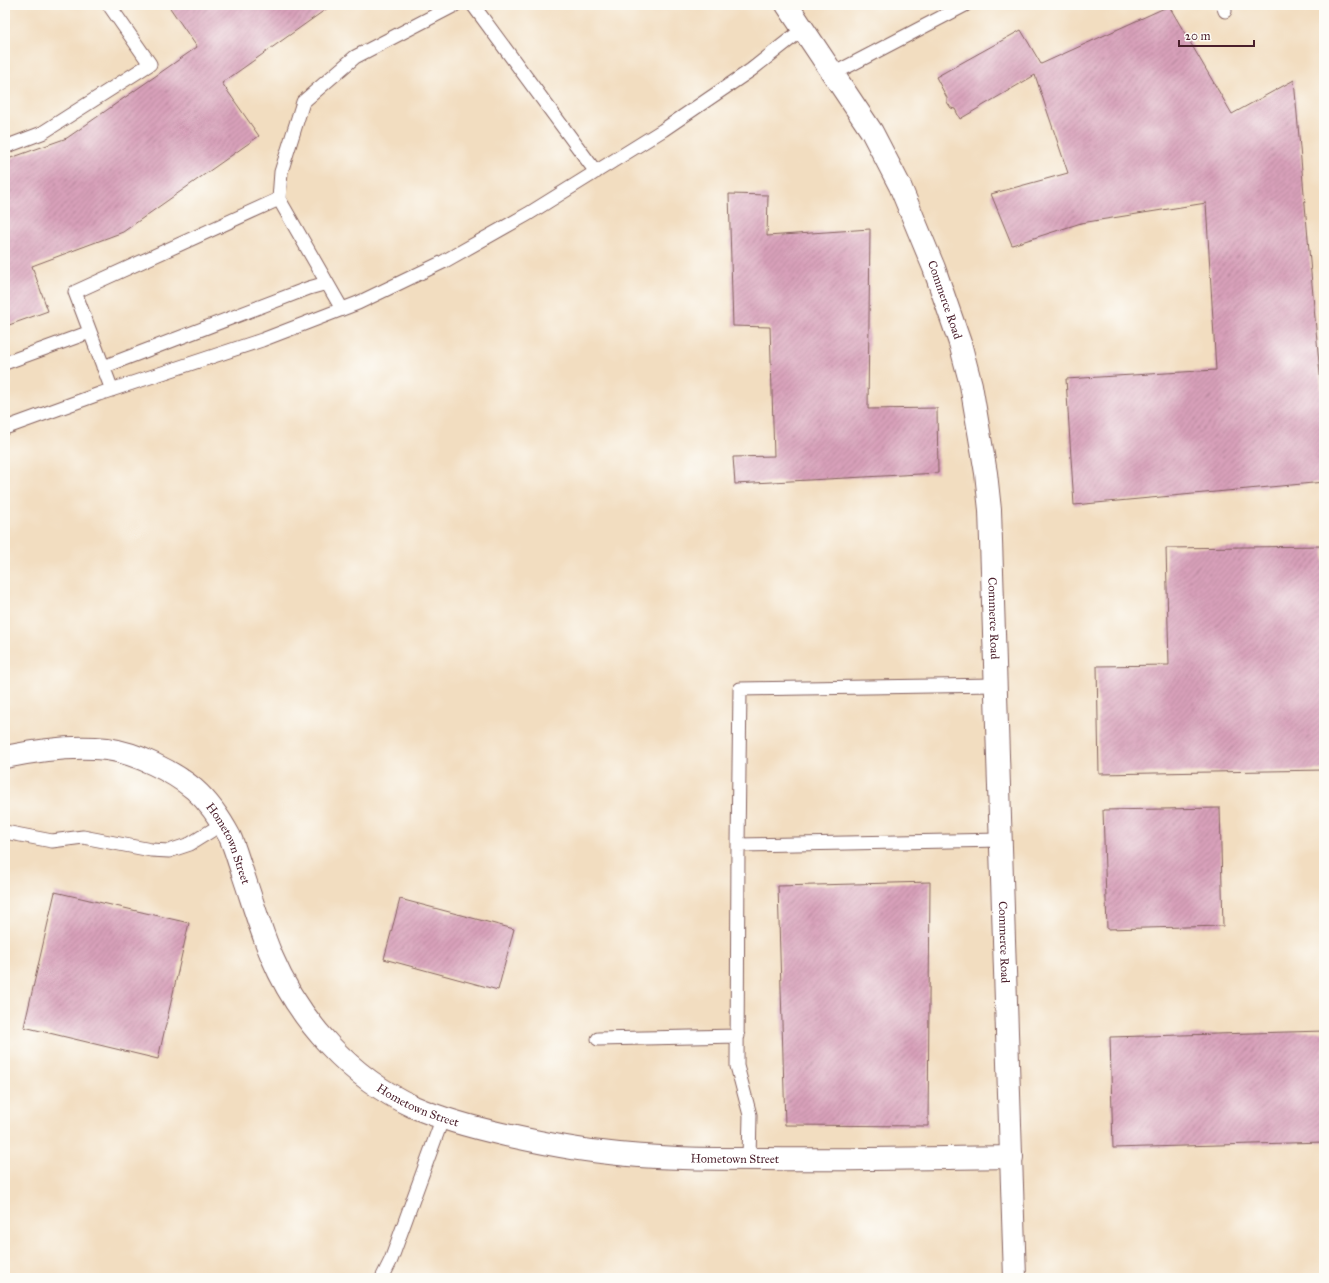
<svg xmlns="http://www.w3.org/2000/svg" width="1329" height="1283" viewBox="0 0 1329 1283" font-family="'IM FELL Great Primer',serif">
<defs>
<pattern id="building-hatch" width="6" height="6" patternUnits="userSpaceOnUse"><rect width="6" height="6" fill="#d8a0ba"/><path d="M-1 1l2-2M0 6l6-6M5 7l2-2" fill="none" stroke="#b18297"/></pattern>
</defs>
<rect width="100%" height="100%" fill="#fdfcf7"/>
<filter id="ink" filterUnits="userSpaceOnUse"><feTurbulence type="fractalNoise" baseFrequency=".025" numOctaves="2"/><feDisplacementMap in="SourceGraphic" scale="8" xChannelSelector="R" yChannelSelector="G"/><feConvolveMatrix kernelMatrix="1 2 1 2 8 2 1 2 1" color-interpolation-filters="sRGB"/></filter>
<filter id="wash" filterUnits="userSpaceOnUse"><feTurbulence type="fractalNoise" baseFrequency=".012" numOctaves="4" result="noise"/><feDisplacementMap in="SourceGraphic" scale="16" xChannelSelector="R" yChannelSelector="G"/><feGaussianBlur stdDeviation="0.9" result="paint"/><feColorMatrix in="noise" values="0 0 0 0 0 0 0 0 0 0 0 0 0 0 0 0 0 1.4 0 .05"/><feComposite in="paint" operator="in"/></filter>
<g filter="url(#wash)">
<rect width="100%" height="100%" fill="#f2ddc0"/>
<g id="blocks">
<path fill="url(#building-hatch)" d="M168,5h164l-110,78 37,53 -136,96 -91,34 16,45 -39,14 -4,-9v-156l62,-22 130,-91z
M1169,6l63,108 62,-34 30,340v62l-250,23 -8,-126 150,-9 -10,-167 -125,20 -69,22 -21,-51 77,-21 -33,-98 -75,44 -5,-10 -4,-1 -4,-6v-4l-11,-21 85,-47 20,34z
M729,194l39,1 -1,41 103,-7 -2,180 69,-1 1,65 -203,11 -2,-27 41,-1 -4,-129 -37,-1z
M1324,546v224l-225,4 -2,-108 72,-1 -3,-117z
M1220,808l3,118 -116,3 -4,-119z
M930,882l-2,244 -143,-1 -7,-239z
M55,892l134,31 -31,136 -134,-32z
M400,899l114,30 -16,61 -114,-31z
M1324,1031v111l-211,6 -3,-111z"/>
</g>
</g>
<g filter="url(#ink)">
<use href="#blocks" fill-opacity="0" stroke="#85625f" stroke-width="1"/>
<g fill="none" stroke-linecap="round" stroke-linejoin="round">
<g stroke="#85625f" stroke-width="15">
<path id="lane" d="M473,5l123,167
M1223,5l2,6
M833,74l132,-69
M5,147l37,-14 108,-69 -41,-59
M279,199l63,110
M5,363l85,-31
M103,367l206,-79 18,-5
M112,390l-37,-98 204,-93 2,-27 22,-70 52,-45 100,-52
M5,428l94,-34 163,-54 96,-37 85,-41 85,-48 135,-84 88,-60 52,-41
M996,685l-256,4 -2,156 263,-5
M5,832l47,9 31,-4 68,13 18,1 21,-7 32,-20
M738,845l-1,221 13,49 -1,44
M598,1039l140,-3
M382,1278l9,-18 52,-143"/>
</g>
<g stroke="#85625f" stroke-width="24">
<g id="street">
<path id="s1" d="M787,5l85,127 28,54 34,82 26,75 11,42 15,88 4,37 25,768"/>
<path id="s2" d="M5,757c33,-7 68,-12 102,-8 29,4 65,22 87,40 15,13 27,31 36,48 5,11 8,23 12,34 10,29 18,58 30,86 27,64 79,121 142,150 30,13 61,21 92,28 32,7 63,14 95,17 54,7 109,7 163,7 83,1 165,-1 248,-2"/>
</g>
</g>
<use href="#lane" stroke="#fff" stroke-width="13"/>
<use href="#street" stroke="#fff" stroke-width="22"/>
</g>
</g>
<g text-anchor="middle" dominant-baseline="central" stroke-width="3.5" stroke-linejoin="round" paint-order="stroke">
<g font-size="12" fill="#4a1f2b" stroke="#fdfcf7">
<text stroke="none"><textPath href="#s1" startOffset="336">Commerce Road</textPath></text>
<text stroke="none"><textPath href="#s1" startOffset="660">Commerce Road</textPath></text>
<text stroke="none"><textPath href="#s2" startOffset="265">Hometown Street</textPath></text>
<text stroke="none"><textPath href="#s1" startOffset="984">Commerce Road</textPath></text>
<text stroke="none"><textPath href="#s2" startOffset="601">Hometown Street</textPath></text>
<text stroke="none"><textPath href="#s2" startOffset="925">Hometown Street</textPath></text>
</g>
</g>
<rect width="1329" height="1283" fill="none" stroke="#fdfcf7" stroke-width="20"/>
<path d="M1179 40v6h75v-6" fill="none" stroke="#4a1f2b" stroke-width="2"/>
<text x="1185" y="40" font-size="12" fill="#4a1f2b" stroke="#fdfcf7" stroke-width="3" paint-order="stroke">20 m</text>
</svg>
